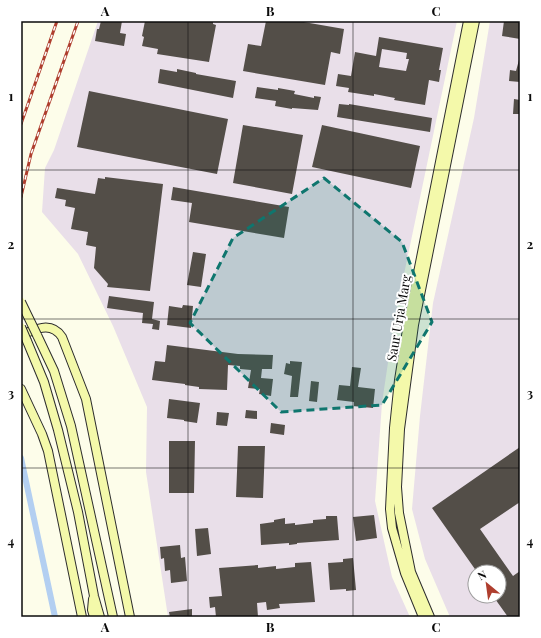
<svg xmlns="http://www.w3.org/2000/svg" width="541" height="638" viewBox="0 0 541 638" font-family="'Playfair Display',serif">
<rect width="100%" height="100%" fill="#fdfdea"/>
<path fill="#e9dfe9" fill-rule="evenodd" d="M98,21h359l-63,301 -12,81 -7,98 17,76 18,40h-242l-22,-145 1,-65 -34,-81 -35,-72 -36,-42 3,-44 9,-18z
M490,21h30v596h-70l-25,-58 -13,-50 8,-93 13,-113 41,-185zM475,572h24v24h-24z"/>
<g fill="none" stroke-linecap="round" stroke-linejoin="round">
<path stroke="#b3cff1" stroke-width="6" d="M21,458l34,159"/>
</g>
<path fill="#534e48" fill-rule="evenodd" d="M101,21h21l-2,12 6,1 -2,12 -29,-5 2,-12h2z
M145,21h68v3l3,1 -7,37 -52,-8 1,-5 -16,-3 2,-9 -2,-1z
M266,21h32l46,8 -4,25 -9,-2 -6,33 -82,-14 5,-27 13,2z
M504,21h16v18l-18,-3z
M379,37l64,11 -4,22h2l-2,12 -10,-2 -4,25 -31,-5 1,-2 -21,-4v2l-26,-4 1,-4 -13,-2 2,-12 13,2 4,-24 21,4zM382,49l25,4 -1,6h3l-3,12 -27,-4z
M519,60h1v22l-11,-1 1,-11 6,1z
M160,69l17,3v-3l19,4v1l40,7 -3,17 -75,-15z
M257,87l21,3v-2l17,3 -1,3 20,4v-2l7,1 -3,13 -26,-2v1l-17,-3 1,-5 -21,-3z
M89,91l139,28 -11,55 -140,-27z
M514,99l6,1v14h-7z
M339,104l10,1v-1l83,14 -2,14 -93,-15z
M243,125l60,10 -11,59 -59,-11z
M322,125l98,21 -9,42 -99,-21z
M105,177l58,7 -13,107 -43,-4 1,-3 -14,-16 2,-21 -10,-2 2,-13 -17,-3 4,-21 -10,-2 1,-6 -11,-2 2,-10 38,6 3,-16 7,1z
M173,187l116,20 -5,31 -95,-16 3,-19 -21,-3z
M193,252l13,2 -5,33 -14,-2z
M109,296l45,6 -2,17 8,2 -1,9 -7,-1 1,-5 -11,-1 1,-10 -36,-5z
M183,305l10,1 -2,22 -24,-3 2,-19 13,2z
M167,345l71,9 35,1 -1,14h-10l-1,9 12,1 -2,17 -12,-2 1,-5 -12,-1 3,-18 -11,-1v-3l-12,-1 -1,25 -28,-1v-2l-14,-2v-1l-33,-4 3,-19 10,1z
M290,361l12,1 -4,35h-8l2,-21 -8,-2 2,-11 4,1z
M352,367l9,1 -3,19 17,2 -2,19 -19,-2v-4l-17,-2 2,-15 11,1z
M311,381l8,1 -2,20 -8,-1z
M169,399l31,4 -3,20 -13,-2v-1l-17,-2z
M246,410l11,1v8l-12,-1z
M217,412l12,1 -2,13 -11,-1z
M271,423l14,2 -1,10 -14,-2z
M169,441h26l-1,52h-25z
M238,446h27l-2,52 -27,-1z
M520,447v55l-40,27 33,47 7,-5v46h-12l-15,-21h6v-24h-22l-45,-64z
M374,515l3,23 -21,3 -3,-24z
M326,516h11l2,24 -42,3v1l-8,1v-2l-28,2 -1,-21 14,-2v-2l11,-2v6l10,-1v2l18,-2v-3l13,-1z
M208,528l3,26 -14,2 -2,-27z
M180,545l1,13 4,-1 2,24 -16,2 -1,-13 -5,1 -1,-13 -3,1 -1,-12z
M353,558l3,32 -10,1v-2l-16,1 -2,-27 15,-1v-3z
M311,562l4,40 -36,2 1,4 -13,2 -1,-8 -9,1 1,14h-42l-1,-10 -5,1 -1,-11 13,-1 -3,-28 39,-3v3l18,-2v3l19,-2v-4z
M192,609v8h-22l-1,-5z"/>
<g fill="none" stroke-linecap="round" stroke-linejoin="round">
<g stroke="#2d2d2d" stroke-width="10">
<path id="secondary" d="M21,335c16,-6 30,-14 41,2l24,62 44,218
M37,335l17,36 17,55 42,191
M27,341l17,41 14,48 20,82 16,84 6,21
M21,389l21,45 6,17 34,166
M93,599l-1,11 2,7
M423,617l-18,-44 -13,-45 -2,-19 4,-81 5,-48 9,-57 60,-302
M430,617l-19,-45 -12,-59 -2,-26 3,-58 14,-104 61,-304"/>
</g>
<use href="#secondary" stroke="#f4f9aa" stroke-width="8"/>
<g stroke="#af3e2e" stroke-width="3">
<path id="rail" d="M21,124l36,-103
M21,197l10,-43 47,-133"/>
</g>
<use href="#rail" stroke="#fff" stroke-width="1.5" stroke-dasharray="4.5" stroke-linecap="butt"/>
<g stroke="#2d2d2d" stroke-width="10" stroke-linecap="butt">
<path id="secondary-bridge" d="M21,302l16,33
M21,327l6,14"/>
</g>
<use href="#secondary-bridge" stroke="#f4f9aa" stroke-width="8"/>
</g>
<path fill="#0f766e" fill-opacity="0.2" stroke="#0f766e" stroke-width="3" stroke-dasharray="8 5" stroke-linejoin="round" d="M324,178l78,64 30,80 -50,83 -101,7 -91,-89 43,-85z"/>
<path fill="none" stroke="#0b0b0b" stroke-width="1" stroke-opacity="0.55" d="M188,21v596M353,21v596M21,170h499M21,319h499M21,468h499"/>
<g text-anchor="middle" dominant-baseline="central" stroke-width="4" stroke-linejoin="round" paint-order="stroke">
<g font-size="13" fill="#0b0b0b" stroke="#fff">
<text transform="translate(398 318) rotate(-80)">Saur Urja Marg</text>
</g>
</g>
<rect width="541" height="638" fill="none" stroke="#ffffff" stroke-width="44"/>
<g transform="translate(487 584) rotate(331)"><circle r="19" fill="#ffffff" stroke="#9d9d9d"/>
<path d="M0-3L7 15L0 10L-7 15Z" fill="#af3e2e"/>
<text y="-6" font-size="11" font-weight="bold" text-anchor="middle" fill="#0b0b0b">N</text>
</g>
<rect x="22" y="22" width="497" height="594" fill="none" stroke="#0b0b0b" stroke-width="1.5"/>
<g font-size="13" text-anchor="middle" font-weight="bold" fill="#0b0b0b">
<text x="105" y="16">A</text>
<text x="270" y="16">B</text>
<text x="436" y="16">C</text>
<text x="11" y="101">1</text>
<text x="530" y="101">1</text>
<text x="11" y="249">2</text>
<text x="530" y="249">2</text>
<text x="11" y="398">3</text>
<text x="530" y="398">3</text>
<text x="11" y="546">4</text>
<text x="530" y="546">4</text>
<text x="105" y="632">A</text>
<text x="270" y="632">B</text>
<text x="436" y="632">C</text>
</g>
</svg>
